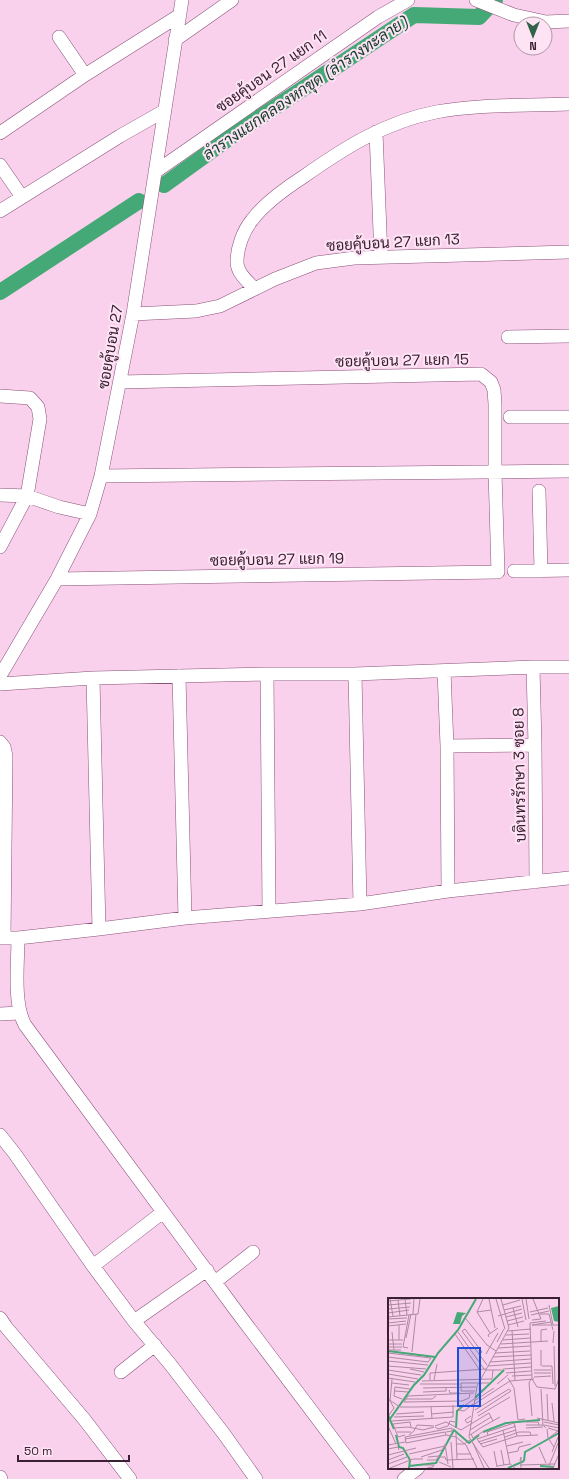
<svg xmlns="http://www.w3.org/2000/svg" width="569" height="1479" viewBox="0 0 569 1479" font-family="'Space Grotesk',Sarabun,sans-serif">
<rect width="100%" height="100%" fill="#f9d1ec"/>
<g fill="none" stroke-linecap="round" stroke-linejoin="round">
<path stroke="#44a976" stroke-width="16" d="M164,185l72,-52 178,-118 65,2 16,-17
M0,292l139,-91"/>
<g stroke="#8a517a" stroke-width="14">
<path id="street" d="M476,0l38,15 32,7 23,-1
M59,37l26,38
M175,40l57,-40
M376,132l5,125
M0,133l85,-58 95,-60
M0,165l22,32
M155,172l223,-155 30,-17
M0,211l120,-75 44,-25
M255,289c-7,-7 -18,-16 -18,-27 0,-14 6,-31 15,-42 12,-16 34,-32 51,-43 41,-29 82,-55 133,-65 43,-8 89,-6 133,-8
M133,314l63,-3 24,-5 55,-27 41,-16 38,-5 215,-6
M508,337l61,-1
M0,396l30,2 8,9 2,12 -13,77 -27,51
M510,417h59
M101,476l468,-5
M539,491l2,80
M0,495l27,1 32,11 31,7
M514,571l55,-1
M57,579l441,-7 -3,-100v-68l-1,-14 -3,-8 -10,-8 -361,8
M533,667l2,78 1,137
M444,671l3,75 1,145
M267,674l2,237
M355,674l5,230
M0,676l57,-97 33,-65 11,-38 32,-162 49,-314
M179,676l6,242
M93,678l6,251
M0,684l93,-6 174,-4h88l178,-7h36
M0,742l4,5 2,9 -2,182
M447,746l88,-1
M0,938h18l81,-9 86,-11 175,-14 88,-13 121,-13
M18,938c0,25 -5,65 7,87l212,287 126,167
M0,1014l19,-1
M0,1135l15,19 78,112 41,55 36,43 54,70 32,45
M93,1266l70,-54
M215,1282l38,-30
M0,1318l6,9 78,92 46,60
M134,1321l73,-51
M121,1372l34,-27
M0,1477l1,2
M404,1479l14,-11"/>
</g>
<use href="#street" stroke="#fff" stroke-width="13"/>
</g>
<g text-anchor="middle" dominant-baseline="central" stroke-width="4" stroke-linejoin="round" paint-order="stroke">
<g font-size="15" fill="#392032" stroke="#fee3f5">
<text transform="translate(271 71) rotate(-35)">ซอยคู้บอน 27 แยก 11</text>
<text transform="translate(393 242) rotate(-3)">ซอยคู้บอน 27 แยก 13</text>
<text transform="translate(110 347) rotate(-80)">ซอยคู้บอน 27</text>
<text transform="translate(402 360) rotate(-1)">ซอยคู้บอน 27 แยก 15</text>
<text transform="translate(277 559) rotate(-1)">ซอยคู้บอน 27 แยก 19</text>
<text transform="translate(519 775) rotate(-91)">บดินทรรักษา 3 ซอย 8</text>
</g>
<g font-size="16" font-style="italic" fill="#133d28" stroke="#fee3f5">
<text transform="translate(305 88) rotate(-34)">ลำรางแยกคลองหกขุด (ลำรางทะลาย)</text>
</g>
</g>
<g transform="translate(388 1298)">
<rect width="171" height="171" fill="#f9d1ec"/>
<path d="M171,8v16l-5,-1 -3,-13zM69,14l9,1 -4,3 -2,8h-7z" fill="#44a976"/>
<path fill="none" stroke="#44a976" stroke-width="2" d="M0,53l47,6M87,100l29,-28M0,117l6,14M2,121l24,-34 10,-10 14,-22 20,-23 18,-31M68,130l1,-17 7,-6M95,134l23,-9 34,-3M8,137l3,12 4,1 7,12 -1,8M136,163l1,-9 34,-19M21,168l27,-3 18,-33 15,13 10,-8M152,168l14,1M120,170l16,-7"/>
<path fill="none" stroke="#ac8aa2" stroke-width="1" d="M2,1l3,17M17,1l2,16M95,1l-6,13 13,21M101,1l6,29M108,1l9,30M134,1l4,21M138,1l3,20M10,2l2,16M0,3l23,-2M0,7l23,-2M115,7l17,-5M161,7l4,20h6M125,10l5,19M0,11l22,-2M116,12l17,-4M89,14l14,-2M142,14l18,-4M0,15l21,-3M25,16l1,-15M152,16h9l4,16M143,17l18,-4M110,18l24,-7M0,19l30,-3 2,-15M118,19l16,-4M0,21l19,-1M78,21l21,26 9,6M144,22l9,-1 -8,-20M119,23l16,-4M158,23l-16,2 2,56 5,8 18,2 4,-10M163,24l-19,3h19M0,25l18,-2M11,27v15M120,27l16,-4M0,28l18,-2M124,32l3,50M74,33l25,34M74,33l3,-2 17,23 -2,2M120,33l23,-2M4,34l2,18M70,34l26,37M67,36l24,35M118,37l23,-1M101,39l-1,-2 10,-7M18,40l5,-24M0,42h15M115,42l27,-2M109,44l7,-13M153,44v-12l6,-1M165,45l1,-12M0,46h14M113,46l47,-3M166,48l1,40M0,49h14M20,50l-5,-1 6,-32M110,50l32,-2M0,52h13M153,52v16M24,54l4,-38M0,55l43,5 -3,4 -40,-5M107,55l35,-2M98,56l12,-21M105,59l38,-2M0,63l40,4M102,64l41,-3M0,68l38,3M100,68l43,-3M154,68h10l1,18M22,71l14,3M115,71l28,-2M0,72l33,5M97,72h17M146,72h17M118,75l25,-2M146,75h17M0,76l30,5M124,78l20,-1M146,79l17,-1M0,80l27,4M120,80l6,10 4,32 7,-1M143,81l-2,4 3,33M42,82v-7l56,-4M46,82l3,-16M34,83l70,-2 1,-9M4,85l17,2M32,86h40M109,86l11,-9M35,90l53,-1M153,91l2,36M61,92l1,3h10M95,92h-4l2,-7h8M7,93l13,1M87,93h-14v-8h17M35,94l23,-1v-3M82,96l-1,4 -7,3 -58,1 4,-6 66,-3M159,96l1,26M0,101l12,8h14l50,-1 10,-7M14,101l-8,-3 1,-9 15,2M17,101h27l4,-3M86,103l20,-13M164,105l2,18M85,107l37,-24 24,-2M43,109l1,12M72,109l-1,3 5,1 9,-7M87,112l34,-21 2,2 -34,22M8,116l28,-2M43,116l23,-2M1,117l5,-7 -4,-7 2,-22M90,118l32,-19M6,119l30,-1M149,120l22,5M4,123l61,-4v-12M83,123l-4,2 -2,-3 6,-4M138,124h12l1,3M156,124l15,3M138,127h17l3,3M156,127l15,3M0,128l8,18M47,128l11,-4 15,8 28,-17 4,8M128,128l-39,13 6,8 34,-11 21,-1M47,129l3,2 10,-3 2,-5 5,1M94,129l18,-10M6,130l14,-1 15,3 11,-3M138,130l17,-1M160,130l10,3 -8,6M159,131l1,9 6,9M82,132l21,-13M115,132l7,34 5,4M9,134h14M58,134l6,-1v-3l-47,9 1,6 40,-8 10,2 10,8 11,23M68,135l1,27M83,136l2,4 11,-7M17,137l-7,2 -5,-13 17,-2 1,5M21,137l5,-4 3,-6 17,1M82,137l12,-8M100,137l-1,-3 27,-9 3,13M117,139l14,-5h11l1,3M17,141l40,-7 1,3M63,144l2,26M90,144l38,-12M85,145l11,25M57,146l3,20M68,146h8l6,-4M92,146l17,-5M0,147l17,-3M119,148l16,-4M151,149l7,16M0,151l10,-2 1,3M113,152l3,15M106,153l3,16M164,154l7,-17M120,155l10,-2 1,-4 12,-3M21,156l36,-8M69,156h14M0,157l28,-7M33,159l21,-7 4,-6M50,159h7l1,3 28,-1M0,162l16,-6M39,162h9l3,-4 -11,1M132,163l1,-4v11M51,164l12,5M0,166l19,-7M37,167h9l-1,2 -6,1M132,167l35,-1M109,168l13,-2M2,170l23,-9h10M101,170l-20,-31 8,-51 32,-58 -8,-29M160,170l11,-27M165,170l6,-14"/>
<path fill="#1d4ed8" fill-opacity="0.15" stroke="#1d4ed8" stroke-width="2" d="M70,50h22v58h-22z"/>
<rect width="171" height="171" fill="none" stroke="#392032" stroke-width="2"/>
</g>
<g transform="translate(533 36) rotate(180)"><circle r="19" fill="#fee3f5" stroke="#af95a7"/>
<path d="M0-3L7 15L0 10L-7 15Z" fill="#306348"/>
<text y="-6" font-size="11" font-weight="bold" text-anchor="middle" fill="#392032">N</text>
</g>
<path d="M18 1455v6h111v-6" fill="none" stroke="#392032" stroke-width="2"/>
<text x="24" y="1455" font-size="12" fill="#392032" stroke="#fee3f5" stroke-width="3" paint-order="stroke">50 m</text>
</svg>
